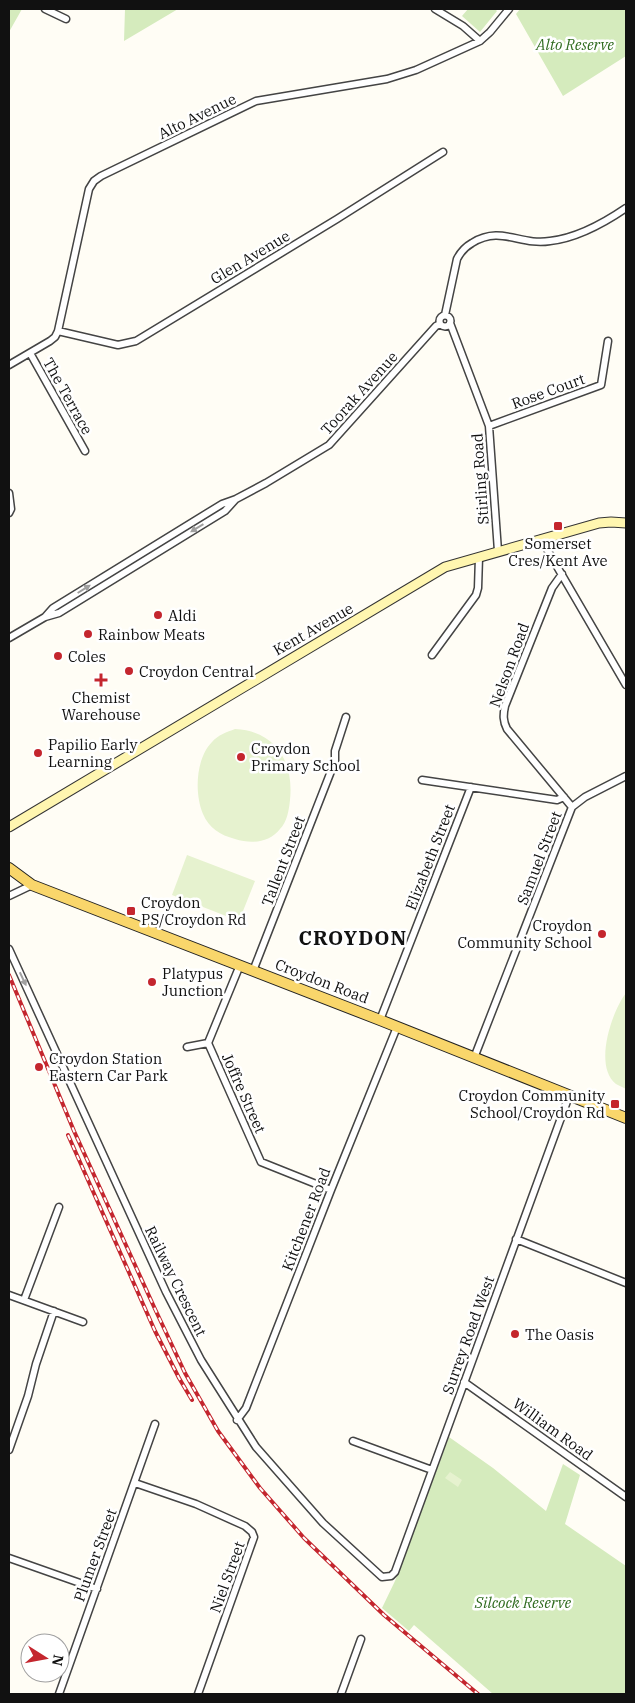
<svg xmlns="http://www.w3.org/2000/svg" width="635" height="1703" viewBox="0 0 635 1703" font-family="'IBM Plex Serif',serif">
<rect width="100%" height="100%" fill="#fffdf5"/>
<path fill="#d5ebbd" d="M9,9h13l-13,23z
M125,9h53l-54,32z
M468,9h27l2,2 -17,21 -18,-16z
M520,9h106v47l-63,40 -47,-82z
M449,1437l44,31 53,43 17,-47 17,11 -15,49 61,42v128h-133l-79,-69 -5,6 -27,-23 13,-27z"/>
<path fill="#e6f2cf" d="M235,729c41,2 59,33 55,71 -1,10 -3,22 -10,29 -11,14 -29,15 -45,10 -15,-4 -26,-11 -32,-25 -9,-21 -7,-56 9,-72 6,-7 15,-10 23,-13z
M187,855l68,26 -16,40 -67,-26z
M626,993v96c-3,-2 -7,-3 -10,-5 -23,-18 -4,-73 10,-91z
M450,1472l12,8 -4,7 -13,-9z"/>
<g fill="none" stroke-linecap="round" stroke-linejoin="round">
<g stroke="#444" stroke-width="9">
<path id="minor" d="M45,9l21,10
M435,9l28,17 17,15
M445,315l12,-56c4,-8 8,-12 15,-16 29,-18 48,3 78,-2 28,-3 54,-18 76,-33
M439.5 321a5.5 5.5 0 1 1 11 0a5.5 5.5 0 1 1-11 0Z
M450,323l39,103 9,125
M58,331l60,14 18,-4 201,-122 106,-67
M30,353l55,98
M9,365l41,-24 5,-4 3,-6 31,-142 5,-8 7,-5 155,-75 131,-22 29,-9 64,-29 10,-9 19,-23
M489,426l112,-41 7,-44
M9,493l2,16 -2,4
M541,539l85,146
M562,574l-10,14 -47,118c-2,9 -2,15 2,23l65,78
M45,617l8,-9 169,-104 14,-5 30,-16 63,-38 107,-119 4,-2
M9,638l36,-21 14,-4 166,-102 10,-11
M432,655l44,-60 2,-7 1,-31
M422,780l135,20 7,-3
M572,807l13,-10 41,-21
M9,896l23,-11
M9,949l157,343 35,68 55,87 67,76 59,54 9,-1 4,-4 174,-476
M240,965l-32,78 53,119 70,28
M253,971l82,-210v-10l11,-34
M380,1020l91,-233
M187,1047l21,-4
M474,1058l98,-251
M516,1239l110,44
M9,1295l74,27
M24,1300l35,-93
M464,1382l162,115
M237,1420l9,-12 85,-218 66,-163
M353,1441l79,29
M9,1450l19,-54 8,-32 18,-53
M135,1483l61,21 49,22 7,6 2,5 -56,157
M9,1558l88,31
M59,1694l96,-270
M341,1694l20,-55"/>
</g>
<g stroke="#333" stroke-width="11">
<path id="secondary" d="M9,827l436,-260 154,-44 12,-1 15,1"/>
</g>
<g stroke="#222" stroke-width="12">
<path id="primary" d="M9,868l23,17 348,135 246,98"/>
</g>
<use href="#minor" stroke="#fff" stroke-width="6"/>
<use href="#secondary" stroke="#fff6b0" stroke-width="9"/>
<use href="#primary" stroke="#f9d66b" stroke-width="10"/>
<g stroke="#c4262e" stroke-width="4">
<path id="rail" d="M9,975l65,156 81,178 30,64 33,58 42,57 44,50 80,77 94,79
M68,1135l87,196 24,47 13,22"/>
</g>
<use href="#rail" stroke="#fff" stroke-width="2" stroke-dasharray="5.5" stroke-linecap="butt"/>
</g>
<defs><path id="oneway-solid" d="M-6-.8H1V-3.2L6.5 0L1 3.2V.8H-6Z" transform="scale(1.25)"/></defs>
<g fill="#a0a0a0">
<use href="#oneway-solid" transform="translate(197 528) rotate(149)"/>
<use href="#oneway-solid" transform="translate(84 589) rotate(-32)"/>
<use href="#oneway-solid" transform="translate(23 979) rotate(65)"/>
</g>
<g fill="#c4262e" stroke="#fff" stroke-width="2">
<rect x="553" y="521" width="10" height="10" rx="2.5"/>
<circle cx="158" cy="615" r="5"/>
<circle cx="88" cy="634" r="5"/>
<circle cx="58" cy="656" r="5"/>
<circle cx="129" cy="671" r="5"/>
<path d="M98.5 672.5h5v5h5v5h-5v5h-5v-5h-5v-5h5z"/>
<circle cx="38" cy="753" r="5"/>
<circle cx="241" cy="757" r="5"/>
<rect x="126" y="906" width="10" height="10" rx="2.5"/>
<circle cx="602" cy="934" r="5"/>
<circle cx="152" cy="982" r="5"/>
<circle cx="39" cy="1067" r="5"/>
<rect x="610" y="1099" width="10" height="10" rx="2.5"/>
<circle cx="515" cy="1334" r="5"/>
</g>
<g text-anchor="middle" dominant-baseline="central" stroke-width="5" stroke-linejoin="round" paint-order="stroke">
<g font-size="15" font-style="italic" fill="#2f6b1f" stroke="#fff">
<text x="575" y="44">Alto Reserve</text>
<text x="523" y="1602">Silcock Reserve</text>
</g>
<g font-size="15" fill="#111" stroke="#fff">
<text transform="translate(197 116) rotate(-26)">Alto Avenue</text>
<text transform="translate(250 257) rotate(-31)">Glen Avenue</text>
<text transform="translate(548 391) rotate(-20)">Rose Court</text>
<text transform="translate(359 393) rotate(-48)">Toorak Avenue</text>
<text transform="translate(68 396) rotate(61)">The Terrace</text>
<text transform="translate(480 479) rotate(-94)">Stirling Road</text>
<text transform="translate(313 629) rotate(-30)">Kent Avenue</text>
<text transform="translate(509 665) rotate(-70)">Nelson Road</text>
<text transform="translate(430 857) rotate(-69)">Elizabeth Street</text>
<text transform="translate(539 858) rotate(-69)">Samuel Street</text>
<text transform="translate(283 861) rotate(-69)">Tallent Street</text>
<text transform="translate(322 981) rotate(21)">Croydon Road</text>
<text transform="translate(244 1093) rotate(66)">Joffre Street</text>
<text transform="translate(306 1219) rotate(-69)">Kitchener Road</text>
<text transform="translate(176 1281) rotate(64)">Railway Crescent</text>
<text transform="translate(468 1335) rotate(-70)">Surrey Road West</text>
<text transform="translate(553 1429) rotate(36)">William Road</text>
<text transform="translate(95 1555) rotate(-70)">Plumer Street</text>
<text transform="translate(227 1577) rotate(-70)">Niel Street</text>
</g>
<g font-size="15" fill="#111" stroke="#fff" text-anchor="start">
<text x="558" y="543" text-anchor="middle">Somerset<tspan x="558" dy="17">Cres/Kent Ave</tspan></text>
<text x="168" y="615">Aldi</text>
<text x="98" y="634">Rainbow Meats</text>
<text x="68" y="656">Coles</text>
<text x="139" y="671">Croydon Central</text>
<text x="101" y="697" text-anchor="middle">Chemist<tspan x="101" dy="17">Warehouse</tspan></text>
<text x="48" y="744">Papilio Early<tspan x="48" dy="17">Learning</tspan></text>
<text x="251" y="748">Croydon<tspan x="251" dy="17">Primary School</tspan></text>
<text x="141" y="902">Croydon<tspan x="141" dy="17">PS/Croydon Rd</tspan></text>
<text x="592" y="925" text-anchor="end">Croydon<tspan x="592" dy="17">Community School</tspan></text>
<text x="162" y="973">Platypus<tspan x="162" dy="17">Junction</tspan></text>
<text x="49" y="1058">Croydon Station<tspan x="49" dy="17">Eastern Car Park</tspan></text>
<text x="605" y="1095" text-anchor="end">Croydon Community<tspan x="605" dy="17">School/Croydon Rd</tspan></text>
<text x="525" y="1334">The Oasis</text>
</g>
<g font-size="20" font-weight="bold" letter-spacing="1" fill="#111" stroke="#fff">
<text x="353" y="937">CROYDON</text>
</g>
</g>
<rect width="635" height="1703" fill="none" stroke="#111111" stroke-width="20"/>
<g transform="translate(45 1658) rotate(101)"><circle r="24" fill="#ffffff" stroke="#a0a0a0"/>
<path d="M0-4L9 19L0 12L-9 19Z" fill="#c4262e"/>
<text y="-8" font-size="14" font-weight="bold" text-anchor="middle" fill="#111111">N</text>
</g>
</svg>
